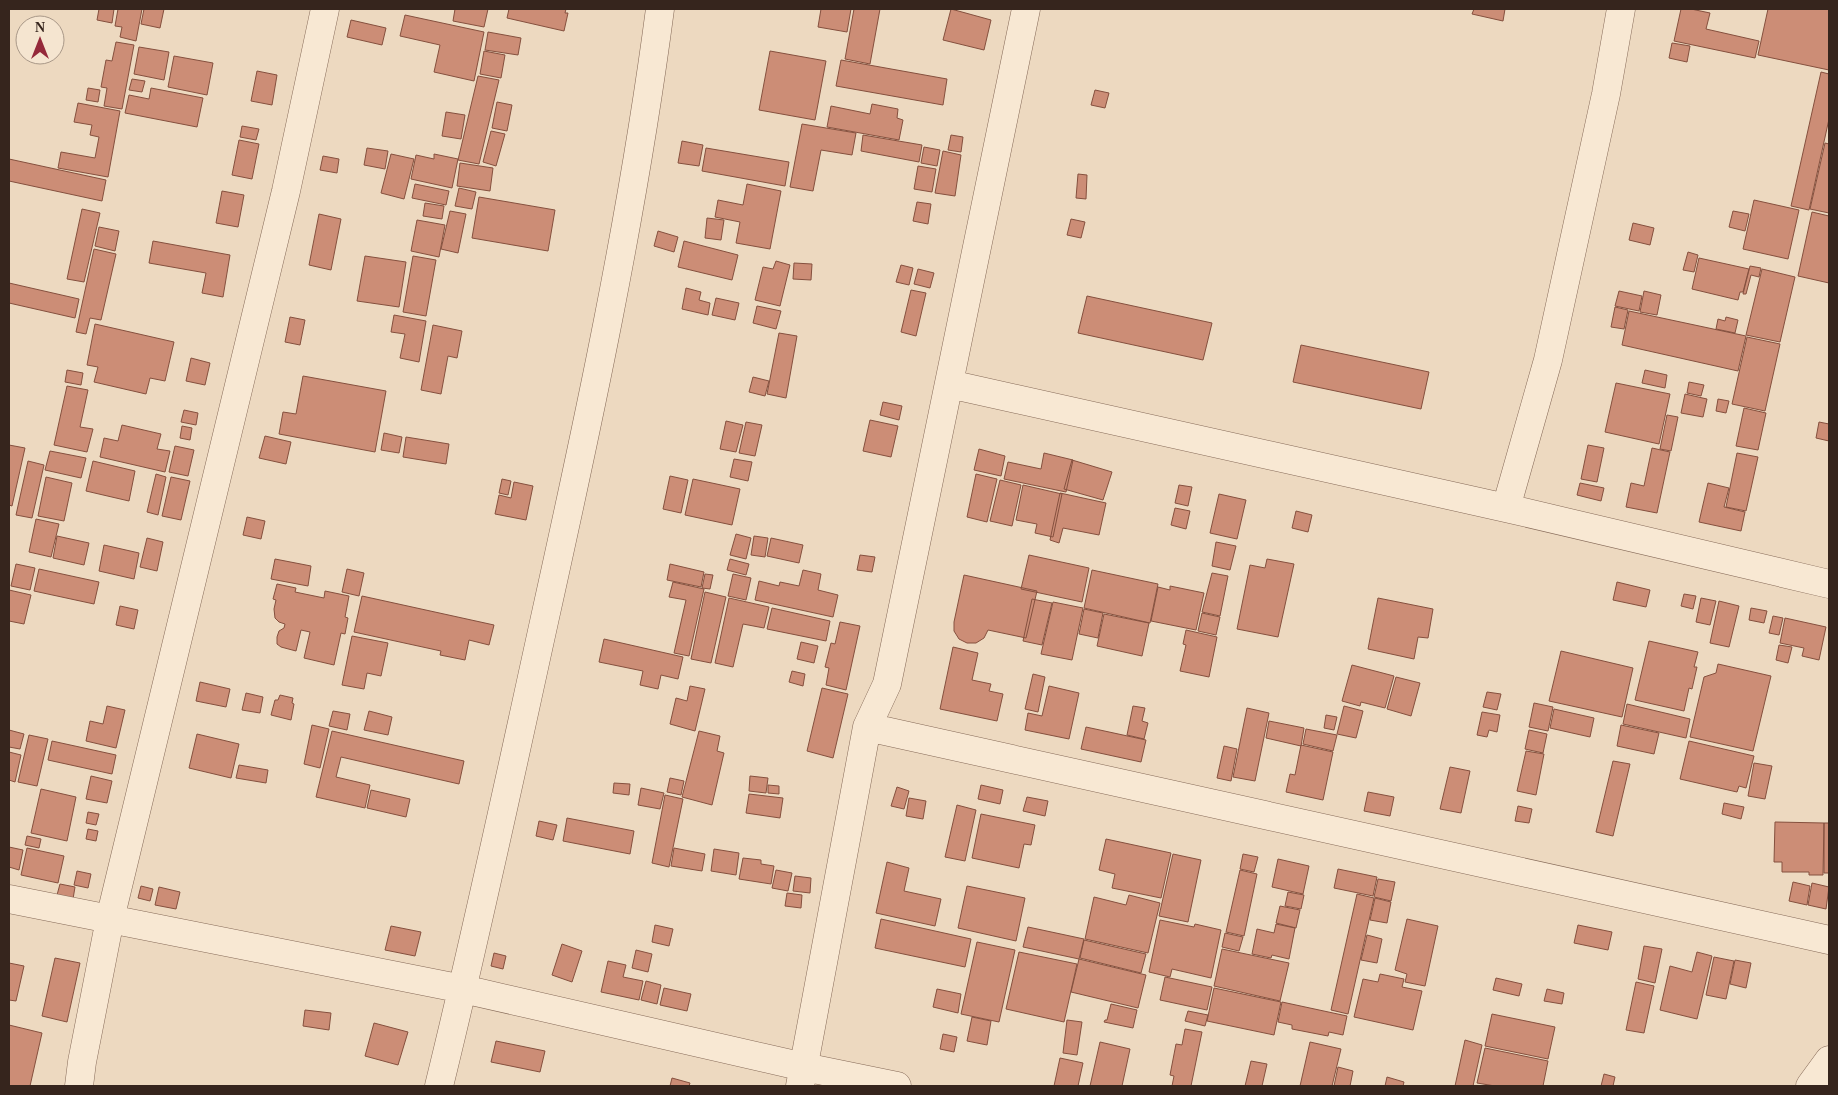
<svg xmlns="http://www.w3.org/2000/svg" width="1838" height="1095" viewBox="0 0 1838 1095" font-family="Georgia,serif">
<rect width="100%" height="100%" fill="#edd9c0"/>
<path fill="#cc8d76" stroke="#85503e" d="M99,9h15l-2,14 -15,-3z
M118,9h24l-6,32 -16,-4 2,-10 -7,-1z
M144,9h20l-4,19 -19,-4z
M455,9h33l-4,18 -31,-6z
M509,9h57l-1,4h3l-4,18 -57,-13z
M821,9h30l-4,23 -29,-5z
M854,9h26l-10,55 -25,-5z
M951,9l40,11 -7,30 -41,-10z
M1474,9h31l-2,12 -31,-7z
M1681,9h10l19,4 -4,16 53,12 -4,17 -81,-17z
M1768,9h61v61l-71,-15z
M405,15l79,17 -10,49 -40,-9 6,-27 -40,-9z
M351,20l35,8 -4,17 -35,-8z
M488,32l33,6 -3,17 -33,-5z
M116,42l18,3 -12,64 -18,-3 3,-18 -6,-1 5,-27 6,1z
M1672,43l18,3 -3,16 -18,-4z
M139,47l30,5 -5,28 -30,-6z
M484,51l21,4 -4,23 -21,-4z
M770,51l56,10 -11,59 -56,-10z
M174,56l39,7 -6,32 -39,-8z
M841,60l106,19 -4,26 -107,-19z
M257,71l20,4 -5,30 -21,-4z
M1821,72l8,2v45l-20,91 -18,-4z
M478,76l21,4 -20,84 -21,-4z
M132,79l13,2 -3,11 -13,-2z
M88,88l12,2 -2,12 -12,-2z
M151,88l52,10 -6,29 -72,-14 4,-18 20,4z
M1095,90l14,3 -4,15 -14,-3z
M497,102l15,3 -5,26 -15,-3z
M78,103l42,8 -12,66 -50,-9 3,-16 34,6 4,-21 -9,-2 2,-10 -18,-3z
M872,104l26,5 -1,9 6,2 -4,20 -72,-13 4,-21 39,8z
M446,112l19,3 -4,24 -19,-3z
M802,124l54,9 -4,22 -31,-5 -8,41 -23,-4z
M242,126l17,3 -3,11 -16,-3z
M491,131l14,3 -9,32 -13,-4z
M863,135l59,10 -3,17 -58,-11z
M951,135l12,2 -2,15 -13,-2z
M239,140l20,4 -7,35 -20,-4z
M682,141l21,4 -4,21 -21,-3z
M1825,143l4,1v69l-19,-4z
M924,147l16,3 -3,16 -16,-3z
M367,148l21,3 -3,18 -21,-4z
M706,148l83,14 -4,24 -83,-15z
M943,151l18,4 -6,41 -20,-3z
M391,154l23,5 -10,40 -23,-6z
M434,154l24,5 -6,29 -41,-9 5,-24 18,4z
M323,156l16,3 -2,14 -17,-3z
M9,159l97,21 -4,21 -93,-20z
M460,163l33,5 -3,23 -33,-5z
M918,166l18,3 -4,23 -18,-3z
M1078,174l9,1 -1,24 -10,-1z
M415,184l34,7 -3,14 -34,-7z
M747,184l34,7 -11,58 -34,-6 4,-21 -25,-5 3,-17 25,5z
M459,188l17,4 -4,17 -17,-3z
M222,191l22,4 -6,32 -22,-4z
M479,197l76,13 -7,41 -76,-13z
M1754,200l45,10 -11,49 -45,-10z
M917,202l14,2 -3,20 -15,-3z
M425,203l19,3 -2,13 -19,-3z
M82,209l18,4 -16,69 -17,-3z
M450,211l16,3 -8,39 -17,-4z
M1733,211l16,3 -4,17 -16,-4z
M1812,212l17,4v67l-31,-7z
M319,214l22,5 -10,51 -22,-5z
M707,218l17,2 -3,20 -16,-2z
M1071,219l14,3 -4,16 -14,-3z
M417,220l28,5 -6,32 -28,-6z
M1633,223l21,5 -4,17 -21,-5z
M99,227l20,4 -4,20 -20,-5z
M658,231l20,6 -4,15 -20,-6z
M153,241l77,14 -7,42 -21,-4 4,-20 -57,-10z
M684,241l54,14 -6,25 -54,-13z
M94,249l22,5 -15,66 -11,-2 -4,16 -10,-2z
M1688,252l10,3 -4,17 -11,-2z
M365,256l41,6 -7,45 -42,-6z
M413,256l23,4 -10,56 -23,-4z
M1699,258l50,11 -6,23h-3l-2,8 -46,-11z
M776,261l14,4 -10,41 -25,-6 8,-33 10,2z
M794,263l18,1 -1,16 -18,-1z
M901,265l12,3 -4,17 -13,-3z
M1750,266l11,2 -2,9 -8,-2 -5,19h-3z
M918,269l16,4 -4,15 -16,-4z
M1762,269l33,8 -15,65 -34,-7z
M9,283l70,16 -4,19 -66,-15z
M686,288l15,4 -2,8 11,3 -2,12 -26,-6z
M911,290l15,3 -10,43 -15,-4z
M1619,291l23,5 -3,15 -24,-5z
M1644,291l17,4 -4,20 -17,-3z
M1087,296l125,27 -9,37 -125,-27z
M716,298l23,5 -4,17 -23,-5z
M757,306l24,5 -5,18 -23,-6z
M1615,307l13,3 -4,19 -13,-2z
M1629,311l117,25 -8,35 -116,-26z
M394,315l32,6 -7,41 -19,-4 5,-24 -14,-2z
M290,317l15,3 -5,25 -15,-3z
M1726,317l12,3 -3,13 -19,-4 2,-10 7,2z
M95,324l79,18 -9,39 -15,-3 -4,16 -52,-12 4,-15 -11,-2z
M433,325l29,6 -5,27 -9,-2 -7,38 -20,-4z
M779,333l18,3 -11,62 -19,-4z
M1747,337l33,7 -15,67 -33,-7z
M1301,345l128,27 -8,37 -128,-27z
M191,358l19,5 -5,22 -19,-4z
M67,370l16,3 -2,12 -16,-3z
M1645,370l22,5 -2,13 -23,-5z
M303,376l83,15 -11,61 -96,-18 4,-22 13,2z
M753,377l16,4 -4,15 -16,-4z
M1689,382l15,3 -3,11 -14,-3z
M1616,383l54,11 -11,50 -54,-12z
M67,386l21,4 -8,37 13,2 -6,23 -33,-7z
M1685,394l22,5 -4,18 -22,-4z
M1718,399l11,2 -3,12 -10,-2z
M883,402l19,4 -3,14 -19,-5z
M1744,408l22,5 -8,37 -22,-4z
M184,410l14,3 -2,12 -15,-3z
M1667,415l11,2 -7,34 -11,-2z
M870,420l28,6 -7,31 -28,-6z
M726,421l17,4 -7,27 -16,-3z
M746,422l16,3 -7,31 -16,-3z
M1819,422l10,2v17l-13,-3z
M122,425l39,9 -4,15 13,2 -5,21 -65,-15 4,-19 14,3z
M182,426l10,2 -2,12 -10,-2z
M384,433l18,4 -3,16 -18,-3z
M265,436l26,6 -5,22 -27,-6z
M406,437l43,7 -3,20 -43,-7z
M9,445l16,3 -13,58 -3,-1z
M1588,445l16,3 -7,34 -16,-3z
M175,446l19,4 -6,26 -19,-4z
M1652,448l18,4 -13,61 -31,-6 5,-24 13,3z
M979,449l26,7 -4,20 -27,-6z
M50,451l36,7 -5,20 -36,-8z
M1044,453l29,7 -7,32 -62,-13 4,-17 33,7z
M1737,453l21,4 -12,54 -20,-4z
M734,459l18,3 -4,19 -18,-4z
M1072,460l40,12 -9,28 -39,-11z
M28,461l16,4 -12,53 -16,-3z
M93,461l42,10 -6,30 -43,-10z
M156,474l10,3 -8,38 -11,-3z
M976,474l21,5 -10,43 -20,-5z
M670,476l18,4 -7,33 -18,-4z
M46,477l26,6 -8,38 -26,-5z
M171,477l19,4 -9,39 -19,-4z
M502,479l9,2 -3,14 -9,-2z
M693,479l47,10 -8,36 -47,-10z
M1000,480l21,5 -9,41 -22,-5z
M514,482l19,4 -7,34 -31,-6 4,-19 12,3z
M1580,483l24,5 -3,13 -24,-6z
M1708,483l21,5 -5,19 21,5 -4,19 -42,-9z
M1023,485l39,9 -9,43 -18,-4 2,-9 -21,-4z
M1179,485l13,2 -4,19 -13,-3z
M1060,493l46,10 -7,32 -36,-7 -4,15 -9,-3z
M1219,494l27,6 -9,39 -27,-6z
M1175,508l15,3 -4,18 -15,-4z
M1296,511l16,4 -4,17 -16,-4z
M247,517l18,4 -4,18 -18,-4z
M36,519l23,5 -8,33 -22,-5z
M736,534l15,4 -5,21 -16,-4z
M57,536l32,7 -5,22 -31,-7z
M754,536l14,2 -3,19 -14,-2z
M147,538l16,4 -6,29 -17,-4z
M771,538l32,7 -4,18 -32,-7z
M1216,542l20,4 -6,24 -18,-4z
M104,545l35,8 -5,26 -35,-8z
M860,555l15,2 -3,15 -15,-2z
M1029,555l60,13 -7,34 -61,-13z
M275,559l36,7 -3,20 -37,-7z
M730,559l19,5 -3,11 -19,-5z
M1267,559l27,5 -16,73 -41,-8 13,-64 15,3z
M16,564l19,4 -5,22 -19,-4z
M670,564l34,8 -3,15 -34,-7z
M39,569l60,13 -5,22 -60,-13z
M347,569l17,4 -5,23 -17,-4z
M803,570l18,4 -3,16 20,5 -5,22 -78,-17 4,-19 20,5 1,-4 19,4z
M1092,570l66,14 -8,39 -66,-15z
M1212,573l16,3 -8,40 -18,-4z
M705,574l8,1 -3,14 -8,-1z
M733,574l18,4 -5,22 -18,-4z
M964,575l73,16 -11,47 -38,-8 -4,8 -8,5h-9l-8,-4 -5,-8v-9z
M673,582l31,7 -15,67 -15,-3 12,-53 -17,-3z
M1617,582l33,8 -4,17 -33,-7z
M277,584l19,4 -1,4 29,6 1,-7 24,5 -4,21 3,1 -3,16 -4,-1 -7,32 -30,-7 6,-26 -9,-2 -5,21 -15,-4 -4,-3v-7l2,-6 5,-3 1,-4 -6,-2 -4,-4 -1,-9 2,-9 -3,-1z
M1170,586l34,7 -8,37 -45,-9 7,-34 12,3z
M9,590l22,5 -7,29 -15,-3z
M705,592l21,5 -15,66 -20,-4z
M1684,594l12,2 -3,13 -12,-3z
M362,596l132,29 -5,20 -20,-5 -4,20 -25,-5 1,-4 -87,-19z
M729,598l40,9 -5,21 -21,-4 -10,43 -18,-4z
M1378,598l55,11 -5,29 -10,-1 -4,22 -46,-10z
M1701,598l15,3 -6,24 -14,-3z
M1032,599l20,4 -10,42 -19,-4z
M1719,601l20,5 -10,41 -19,-4z
M1053,602l30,6 -11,52 -31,-6z
M120,606l18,4 -4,19 -18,-4z
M772,608l58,13 -4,20 -59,-12z
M1751,608l16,3 -3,12 -15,-3z
M1084,609l19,4 -5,25 -19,-4z
M1202,613l18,4 -4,18 -18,-4z
M1104,614l45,9 -7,33 -45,-10z
M1773,616l10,2 -4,17 -10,-2z
M1785,618l41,9 -7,33 -17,-4 2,-8 -24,-5z
M840,622l20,4 -14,64 -20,-5 3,-17 -4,-1 6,-24 4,1z
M1186,630l31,7 -8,40 -29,-6 6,-26 -3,-1z
M352,636l36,7 -7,33 -14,-3 -3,16 -22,-4z
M604,639l79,18 -5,22 -17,-4 -3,14 -18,-4 3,-14 -44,-9z
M1649,641l49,11 -4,15h3l-5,22 -3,-1 -5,23 -49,-11z
M801,642l17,4 -4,17 -17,-4z
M1779,645l13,2 -4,16 -12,-3z
M953,647l25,6 -6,27 19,4 -2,7 14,3 -6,27 -57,-12z
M1561,651l72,17 -11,49 -73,-16z
M1718,664l53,12 -18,75 -63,-14 14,-60 12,-4z
M1352,665l42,11 -9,32 -24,-6 -1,4 -18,-5z
M792,671l13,3 -2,12 -14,-4z
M1033,674l12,3 -7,35 -13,-3z
M1396,677l24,6 -9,33 -24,-7z
M200,682l30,7 -4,18 -30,-6z
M690,686l15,3 -10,42 -25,-7 6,-26 11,3z
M1049,686l30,7 -10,46 -44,-9 3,-17 14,3z
M822,688l26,6 -15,64 -26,-7z
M1487,692l14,2 -4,16 -14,-3z
M246,693l17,4 -3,16 -18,-3z
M280,695l13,3 -1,5 2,1 -3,16 -20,-5 4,-15h3z
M1534,703l19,4 -5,24 -19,-4z
M1627,704l63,15 -4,19 -63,-14z
M107,706l18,4 -9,38 -30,-7 4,-20 13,3z
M1133,706l12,2 -3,13 6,2 -4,16 -17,-4z
M1344,706l19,5 -7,27 -19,-4z
M1247,708l22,5 -14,68 -22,-4z
M1554,709l40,9 -4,19 -40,-9z
M333,711l17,3 -3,16 -18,-4z
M369,711l23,6 -4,18 -24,-5z
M1482,712l18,3 -3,17 -8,-2 -2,7 -10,-2z
M1326,715l11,2 -3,13 -10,-2z
M1269,721l35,7 -3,18 -35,-8z
M312,725l17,4 -9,39 -16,-4z
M1621,725l38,8 -5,21 -37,-8z
M1086,727l60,13 -5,22 -60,-13z
M1306,729l31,6 -4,16 -30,-7z
M9,730l15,4 -4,15 -11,-2z
M1529,730l18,4 -4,19 -18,-4z
M332,731l132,30 -5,23 -118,-27 -5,20 34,8 -5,23 -49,-11z
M699,731l21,5 -3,15 7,2 -12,52 -30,-8z
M197,734l42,10 -8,34 -42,-10z
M29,735l19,4 -11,47 -19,-4z
M52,741l64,14 -4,19 -64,-14z
M1689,741l65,15 -8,32 -7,-2 -2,6 -57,-13z
M1301,745l32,7 -10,48 -37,-8 4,-18 5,1z
M1224,746l13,3 -6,32 -14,-3z
M1526,751l18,3 -8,41 -19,-4z
M9,752l12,3 -6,27 -6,-2z
M1613,761l17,3 -17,72 -17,-4z
M1754,763l18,3 -7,33 -17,-3z
M239,765l29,5 -2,13 -30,-5z
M1450,767l20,4 -9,42 -21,-4z
M91,776l21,5 -5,22 -21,-4z
M750,776l18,2 -2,15 -17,-2z
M670,778l14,3 -3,14 -14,-3z
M614,783l16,1 -1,11 -16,-2z
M768,785l11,1v8l-11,-1z
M981,785l22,5 -3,14 -22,-5z
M897,787l12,4 -5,18 -13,-3z
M641,788l23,5 -4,16 -22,-4z
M41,789l35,8 -9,44 -36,-8z
M371,790l39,9 -4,18 -39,-9z
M1368,792l26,5 -4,19 -26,-5z
M749,794l34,4 -3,20 -34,-5z
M665,795l18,4 -14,68 -17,-4z
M1027,797l21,4 -3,15 -22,-5z
M909,798l17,3 -3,18 -17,-3z
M1724,803l20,4 -3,12 -19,-5z
M957,805l19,5 -11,51 -20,-4z
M1518,806l14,3 -3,14 -14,-2z
M88,812l11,2 -3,11 -10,-2z
M981,814l54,11 -4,20 -7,-1 -5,24 -47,-10z
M567,818l67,13 -4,23 -67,-13z
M539,821l18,4 -4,15 -17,-4z
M1775,822l49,1 -1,52h-14v-3h-27v-10h-8z
M1824,823h5v50h-5z
M88,829l10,2 -2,10 -10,-2z
M27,836l14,3 -2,9 -14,-3z
M1106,839l65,14 -10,45 -49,-10 3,-14 -16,-4z
M9,847l14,3 -4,20 -10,-3z
M27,848l37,8 -6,27 -37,-8z
M674,848l31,6 -3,17 -31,-5z
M714,849l25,4 -3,22 -25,-4z
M1173,854l28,6 -13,62 -29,-6z
M1243,854l15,3 -4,15 -14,-3z
M743,858l18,2v4l13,2 -3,18 -32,-5z
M1278,859l31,7 -6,28 -31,-7z
M887,862l22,6 -5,23 37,8 -6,27 -59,-13z
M1338,869l39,8 -4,19 -39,-8z
M776,870l16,3 -4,18 -16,-3z
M1240,870l17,4 -13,62 -18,-4z
M77,871l14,3 -3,14 -14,-3z
M795,876l16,2 -1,15 -17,-2z
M1378,879l17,3 -4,19 -17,-4z
M1793,882l17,4 -3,19 -18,-4z
M1812,883l17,4 -3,22 -18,-4z
M60,884l15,3 -2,12 -16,-4z
M141,886l12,3 -3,12 -12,-3z
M967,886l58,12 -9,43 -58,-13z
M159,887l21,5 -4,17 -21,-4z
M1288,892l16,3 -3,14 -16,-3z
M787,893l15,2 -1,13 -16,-2z
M1357,894l17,4 -26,116 -17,-4z
M1129,895l31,8 -12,50 -63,-14 9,-42 32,8z
M1375,898l16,4 -4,21 -17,-3z
M1280,906l20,4 -4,18 -20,-5z
M881,919l90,20 -6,28 -90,-19z
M1407,919l31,7 -13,60 -20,-4 2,-8 -12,-4z
M1160,920l34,7 1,-3 26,6 -10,48 -39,-9 -2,8 -21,-5z
M1276,924l19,4 -6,31 -17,-4 -1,3 -19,-4 5,-25 17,4z
M655,925l18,4 -4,17 -17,-4z
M1578,925l34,7 -4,18 -34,-7z
M391,926l30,6 -6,24 -30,-6z
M1028,927l56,12 -5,20 -56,-12z
M1225,933l18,4 -4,14 -17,-4z
M1367,935l15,4 -5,24 -16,-3z
M1084,940l62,14 -5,19 -61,-15z
M977,942l38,8 -16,72 -38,-8z
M562,944l20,7 -10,31 -20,-7z
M1644,946l18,3 -7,34 -17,-4z
M1222,949l67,14 -9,38 -66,-15z
M636,950l16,4 -4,18 -16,-4z
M1019,952l58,12 -13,58 -58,-13z
M1697,952l15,4 -15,63 -37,-9 10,-44 22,6z
M494,953l12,3 -3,13 -12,-3z
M1714,957l20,4 -8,38 -20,-4z
M55,958l25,5 -13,59 -25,-6z
M1079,959l67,16 -8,33 -67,-16z
M1735,960l16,3 -5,25 -16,-4z
M608,961l18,4 -3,12 20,4 -4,19 -38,-8z
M9,963l15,3 -8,35 -7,-1z
M1380,974l24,5 -2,8 20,4 -9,39 -59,-13 9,-38 15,3z
M1165,977l47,10 -5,23 -47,-10z
M1496,978l26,6 -3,12 -26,-6z
M646,981l15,4 -4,19 -16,-4z
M1636,982l18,4 -10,47 -18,-3z
M664,988l27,6 -4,17 -27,-6z
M1214,988l67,14 -7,33 -67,-14z
M937,989l24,5 -3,19 -25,-6z
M1547,989l17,4 -2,11 -18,-3z
M1282,1002l65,14 -4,19 -14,-3 -1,4 -36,-7v-4l-14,-3z
M1111,1004l26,6 -4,18 -29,-6 1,-2h2z
M305,1010l26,3 -2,17 -26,-4z
M1188,1011l20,4 -3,11 -20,-5z
M1492,1014l63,13 -7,32 -63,-13z
M972,1017l19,4 -4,24 -20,-4z
M1067,1020l15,2 -5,33 -14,-2z
M374,1023l34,9 -10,33 -33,-9z
M9,1025l33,8 -12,53h-21z
M1185,1029l17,3 -11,54h-19l2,-10 -4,-1 6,-31 6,1z
M943,1034l14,3 -3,15 -14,-3z
M1465,1040l17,5 -9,41h-18z
M496,1041l49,10 -5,21 -49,-10z
M1100,1042l30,7 -8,37h-32z
M1310,1042l31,7 -9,37h-32z
M1485,1048l63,13 -5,25h-48l-18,-3z
M1060,1058l23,5 -5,23h-24z
M1251,1061l16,3 -5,22h-17z
M1338,1067l15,4 -3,15h-16z
M1604,1074l11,3 -2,9h-12z
M1387,1077l17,5 -1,4h-18z
M672,1078l18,5 -1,3h-19z"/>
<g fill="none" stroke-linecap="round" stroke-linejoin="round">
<g stroke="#866a58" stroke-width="29">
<path id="minor" d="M949,384l557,124 323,76
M1506,508l42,-148 58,-266 15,-85
M867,727l962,213
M9,899l454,90 341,78 93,19
M79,1086l3,-24 28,-143 176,-728 39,-182
M439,1086c38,-154 71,-309 105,-464 45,-203 89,-407 116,-613
M800,1086l67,-359 20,-43 139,-675
M1810,1086l19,-26"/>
</g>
<use href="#minor" stroke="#f8e8d3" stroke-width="28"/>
</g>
<rect width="1838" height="1095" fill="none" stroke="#36251d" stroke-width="20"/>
<g transform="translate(40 40)"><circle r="24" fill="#f5e5d0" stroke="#a99888"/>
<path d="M0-4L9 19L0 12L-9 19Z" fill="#95293a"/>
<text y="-8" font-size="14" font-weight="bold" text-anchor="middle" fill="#36251d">N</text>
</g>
</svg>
